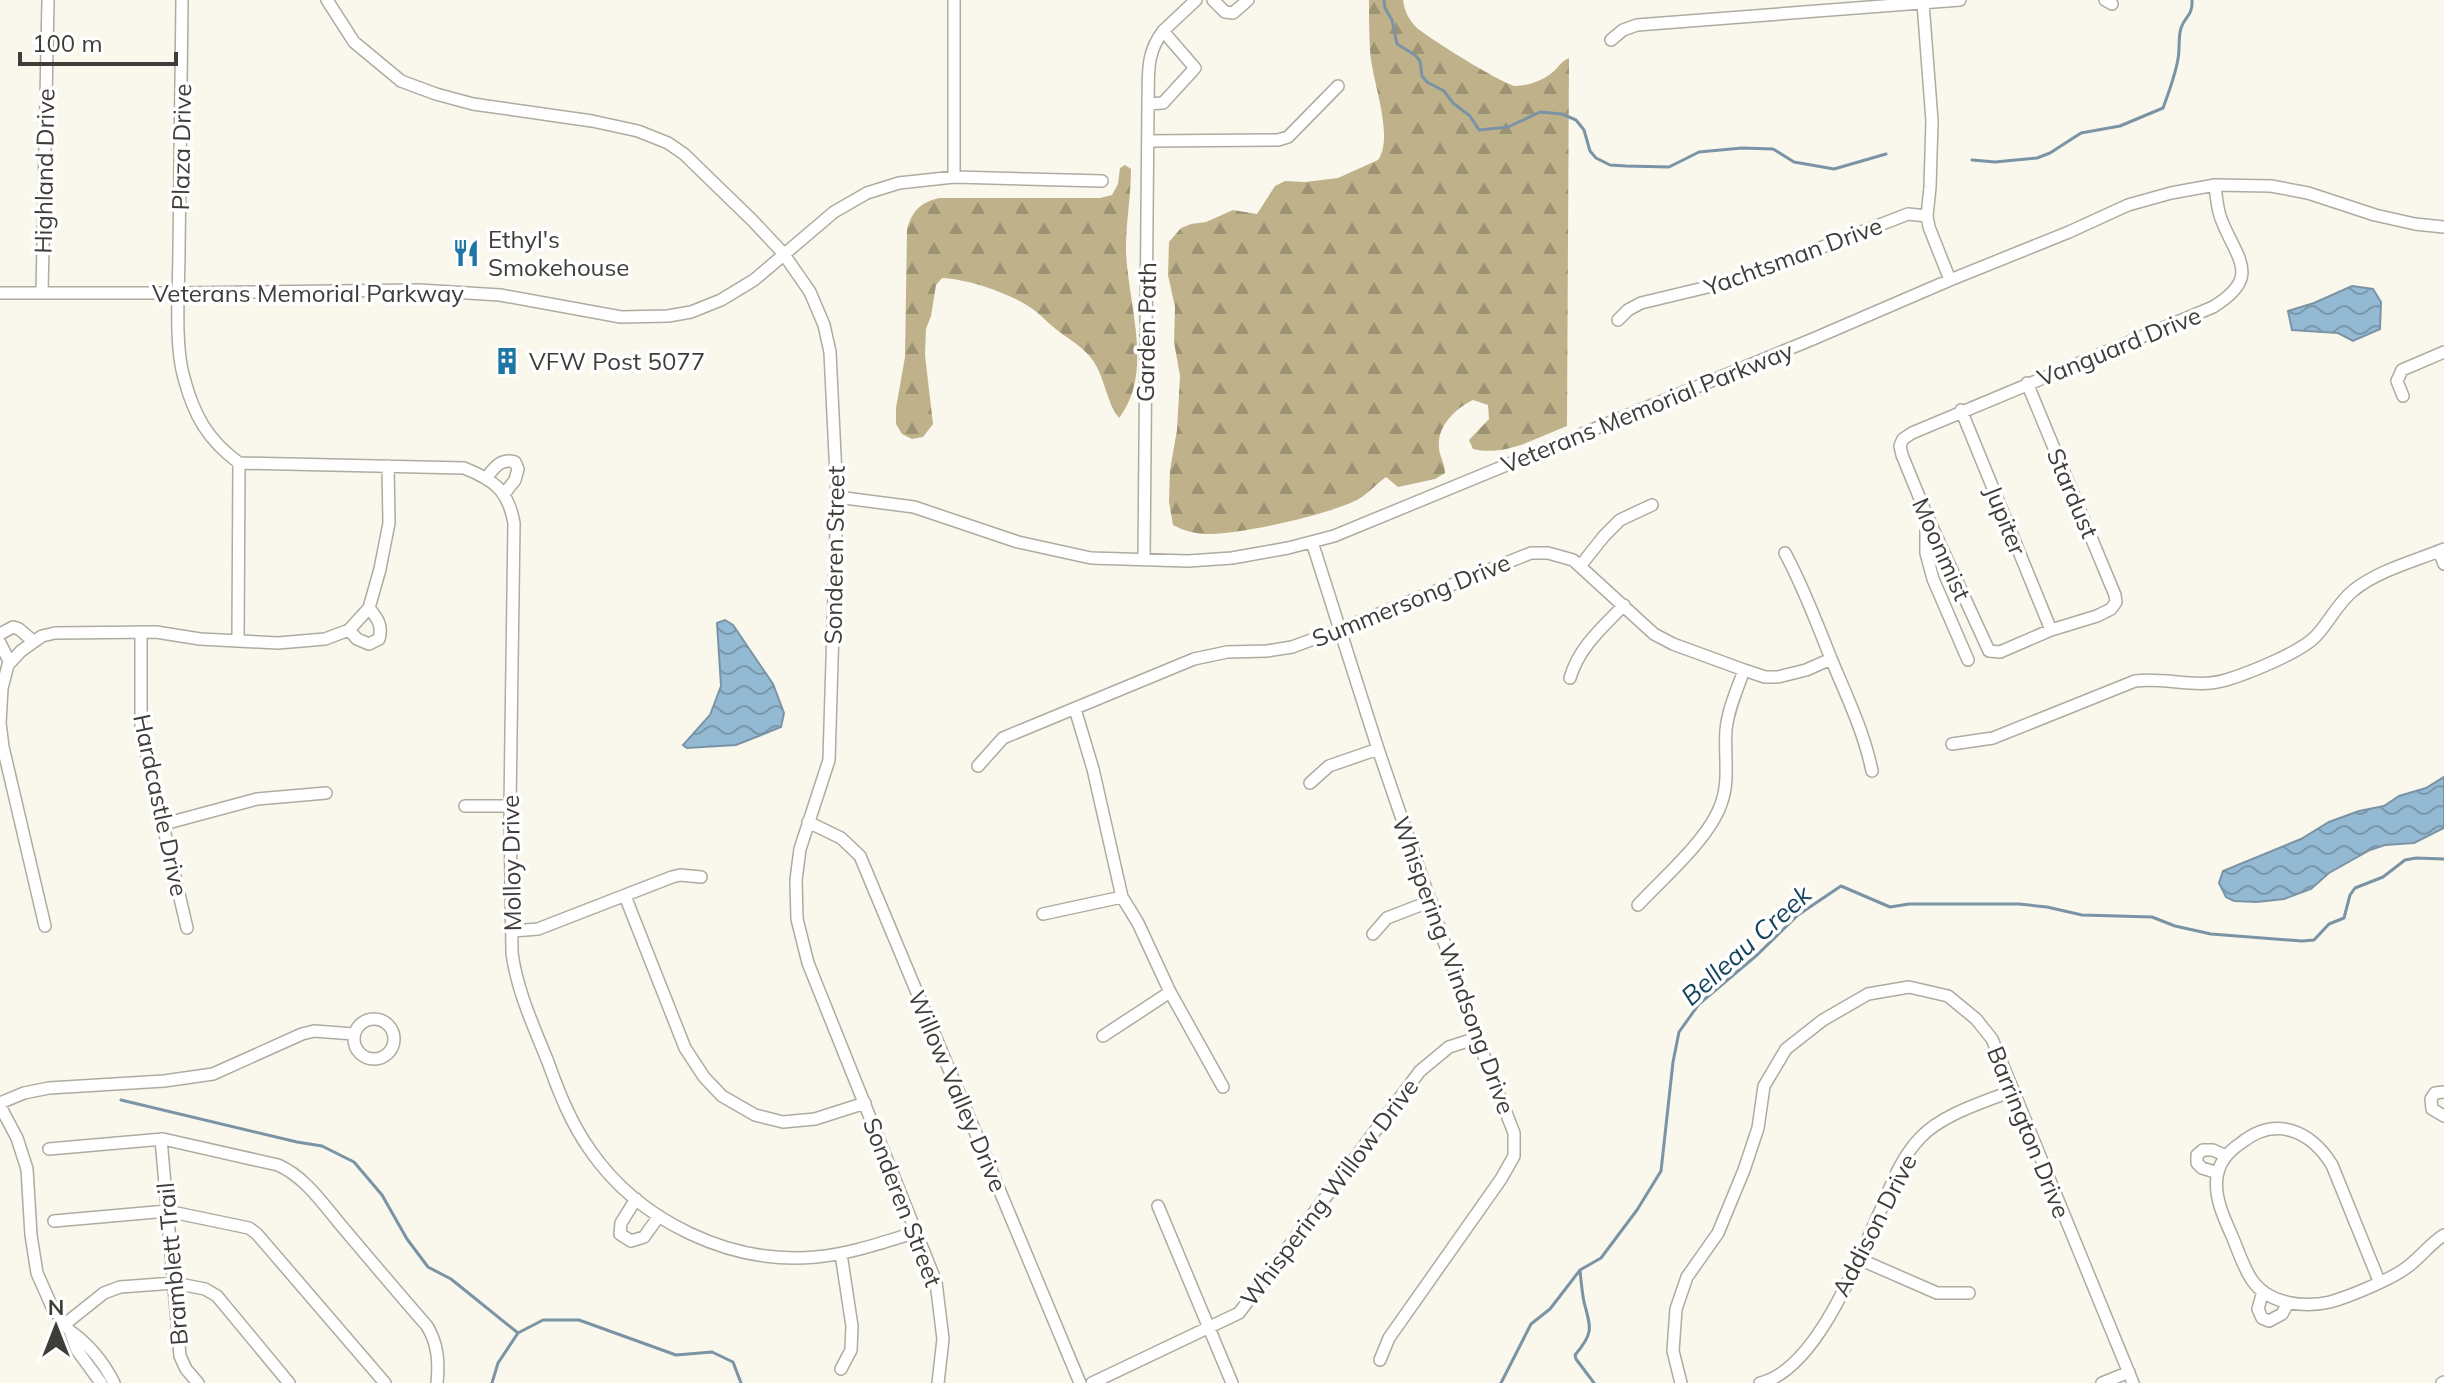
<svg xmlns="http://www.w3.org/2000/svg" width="2444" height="1383" viewBox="0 0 2444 1383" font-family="Mulish,sans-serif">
<defs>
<pattern id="forest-firs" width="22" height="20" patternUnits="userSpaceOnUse" patternTransform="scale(2)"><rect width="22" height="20" fill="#bfb28b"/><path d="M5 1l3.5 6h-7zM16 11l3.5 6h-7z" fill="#9d9273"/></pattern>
<pattern id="water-waves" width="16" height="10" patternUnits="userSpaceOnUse" patternTransform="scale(2)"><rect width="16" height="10" fill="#94bad3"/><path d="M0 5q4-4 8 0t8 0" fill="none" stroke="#7a98ac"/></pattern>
</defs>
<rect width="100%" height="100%" fill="#faf7ec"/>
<path fill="url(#forest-firs)" d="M1369,0h34c2,12 5,18 13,27 9,9 91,60 100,59 15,-1 29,-6 39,-16 5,-5 7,-9 14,-12l-2,368c-29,11 -62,31 -94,23l-4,-9 20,-21 -1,-14 -15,-5c-17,8 -36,26 -34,47 0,9 6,16 6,26l-10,6 -37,8 -12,-10c-8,6 -16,14 -24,20 -24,16 -124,38 -153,37 -13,0 -25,-3 -36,-9l-4,-23 1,-32 7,-40 3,-54 -6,-34 1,-35 -7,-32 1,-33 12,-14 10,-4 15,-2 27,-12 24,4 18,-28 10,-5 20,1 33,-4 40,-18c17,-24 -7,-81 -8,-110 -1,-16 -1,-33 -1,-50z
M1125,165l6,4c0,27 -5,53 -5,80 1,54 29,122 -7,169 -13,-17 -14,-39 -25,-56 -10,-15 -23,-21 -37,-32 -8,-6 -15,-14 -23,-20 -22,-16 -65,-31 -92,-32l-6,7 -5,31 -5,13 -1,26 8,69 -10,13 -11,2 -10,-5 -6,-10v-16l9,-51 2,-128c6,-19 13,-26 32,-31h161l12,-3 6,-11 2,-16z"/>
<path fill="url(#water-waves)" stroke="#7a94a5" stroke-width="2" d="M2352,286l21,3 8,13 -1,27 -27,12 -15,-8 -46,-3 -4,-19 26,-8z
M725,620l8,5 40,59 11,29 -3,14 -45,18 -49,3 -4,-3 27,-30 11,-29 -4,-63z
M2444,777v51l-30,15 -29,2 -15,5 -41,23 -18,16 -27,10 -27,3 -23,-1 -8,-4 -7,-14 4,-12 78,-32 28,-17 30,-11 25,-5 15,-10 27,-8z"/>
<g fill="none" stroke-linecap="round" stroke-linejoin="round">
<path stroke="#7a94a5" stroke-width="3" d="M1384,0l1,8 7,12 5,24 18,11 5,6 2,15 5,6 17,9 9,12 17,13 9,14 29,-3 32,-15 22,2 14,6 8,10 6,21 6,7 14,7 16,1 43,1 30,-15 43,-4 31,1 21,13 40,7 52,-15
M1972,160l23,2 42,-4 13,-5 31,-20 39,-7 43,-18c6,-16 12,-32 15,-49 2,-10 0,-21 3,-31 4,-12 12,-12 11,-28
M121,1100l176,42 25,4 32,16 28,33 25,44 21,28 23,12 67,54
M1580,1270c1,11 2,22 4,32 7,26 10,31 -9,53l1,4 18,24
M492,1383l6,-20 20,-30 25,-13h36l97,35 36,-3 21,10 8,21
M1501,1383l30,-59 19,-15 30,-39 21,-12 36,-48 24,-39 12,-109 6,-30 20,-28 58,-49 41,-40 43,-29 49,21 19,-3h110l28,3 35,8 70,2 23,9 36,8 91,7 12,-1 15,-16 15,-6 6,-23 5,-7 28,-11 22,-17 11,-2 28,1"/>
<g stroke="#afaba1" stroke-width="14">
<path id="minor" d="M182,0c-1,83 -2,167 -3,250 0,37 -5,94 5,128 10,38 24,62 55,85l225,5c30,12 44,22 50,55l-4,283 2,147c5,38 22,74 36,109 11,31 23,61 42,88 49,71 140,115 226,107 34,-3 68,-15 101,-25
M327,0l27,42 47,39 35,13 37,10 119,17 46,10 30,12 16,11 68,66 31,33 27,39 14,33 6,27 7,145 -8,263 -29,89 -4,31 1,39 11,44 128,319 7,57 -5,44
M1213,0l12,12 8,1 15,-13
M2105,0l7,4
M1923,3l9,118 -2,66 -3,29 2,11 21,53
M1163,31l33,-31
M1611,40l12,-10 14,-5 323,-25
M1148,141l130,-1 10,-3 50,-51
M954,177v-177
M0,293h179l240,-3 81,5 121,22 47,-1 23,-4 30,-12 33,-20 80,-68 33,-19 32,-10 55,-6 148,4
M42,293l6,-293
M1618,320l10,-10 13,-7 96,-23 171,-66 19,2
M2027,383l88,212 1,7 -5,7 -14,7 -46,14 -51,22 -11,-1 -62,-135 -25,-61 -2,-9 3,-7 9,-6 301,-126c51,-31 22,-49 7,-91 -3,-10 -4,-21 -5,-31
M2403,396l-6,-15 5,-11 42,-18
M1961,410l90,220
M487,477c8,-10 14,-19 28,-15l3,7 -3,11 -11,14
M837,497l77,10 104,35 73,16 97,3 44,-3 56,-10 46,-12 479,-197 137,-59 119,-48 59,-27 43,-12 44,-8 56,1 37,7 67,22 40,9 29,3
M1926,521v32l7,26 35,81
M1312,542l66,207 99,289 37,95v23l-13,23 -112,159 -9,22
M2439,551l5,13
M1785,553c19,35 32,71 47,108 15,36 32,71 40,110
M1144,560l4,-456c1,-29 -3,-49 15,-73l32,37 -32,35 -15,1
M1581,565l23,-29 16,-16 32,-15
M349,630l8,9 12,5 10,-5c4,-14 -2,-21 -10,-31
M141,632v99l46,197
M0,634l13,-7 6,2 14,12
M238,640l1,-177
M0,643l10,20
M1570,678c9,-31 32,-50 54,-73
M1075,709l18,60 29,128 16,26 32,69 53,95
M1952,744l41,-6 142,-57c31,-4 61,8 91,-1 23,-7 73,-27 89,-43 14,-14 23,-35 39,-47 25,-20 61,-29 90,-41
M978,766l25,-28 191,-79 33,-7 40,-1 25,-4 49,-18 190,-76h17l25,7 81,74 19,10 71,26 21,7h13l28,-7 25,-11
M1310,783l19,-17 49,-17
M465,806h45
M808,822l33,16 19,18 220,527
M164,824l93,-25 69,-6
M625,896l60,152 19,29 18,19 33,19 28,7 32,-3 50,-16
M1638,905c25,-27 71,-66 83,-101 9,-23 3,-50 5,-74 2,-21 11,-40 18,-60
M1043,914l79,-17
M45,926l-42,-179 -3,-24 2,-35 6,-23 13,-14 21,-15 13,-3 101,-1 44,7 78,4 47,-4 24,-9 20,-22 11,-39 9,-46 -1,-57
M513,931l25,-2 134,-52 8,-2 21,2
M1373,934l14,-16 44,-17
M354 1039a20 20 0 1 1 40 0a20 20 0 1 1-40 0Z
M1103,1036l67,-44
M2444,1092l-9,1 -4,6 1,10 12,7
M0,1103l24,-10 25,-5 115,-7 49,-7 89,-40 12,-3 40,3
M0,1106l17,32 10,31 4,66 6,38 15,34 18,24 7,19 24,33
M161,1139l19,217 6,13 12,14
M49,1149l114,-10 115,26c28,12 48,43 67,65 27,32 54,64 82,96 11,18 12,36 10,57
M2218,1173l-16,-5 -5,-5v-8l6,-5h10l13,6
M636,1199l-15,24 -1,11 11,7 13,-4 15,-21
M1158,1206l74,177
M54,1221l113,-10 82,17 8,6 128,149
M1859,1259l78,34h32
M2379,1281l-47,-116c-21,-34 -56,-50 -91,-22 -12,8 -22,19 -24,34 -3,20 7,41 15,59 6,14 11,31 20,44 16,24 52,28 78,22 18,-5 57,-21 73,-32 15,-9 26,-26 41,-35
M2263,1291l-5,18 4,9 7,3 13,-7 6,-11
M65,1324l39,-31 16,-6 54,-4 31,6 12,7 72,87
M70,1331c20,14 33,30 44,52
M841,1369l10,-19 1,-24 -11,-72
M1092,1383l147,-70 181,-242 29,-24 28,-9
M1681,1383l-8,-32 3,-42 11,-32 31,-44 26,-63 14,-42 6,-42 22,-37 37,-29 45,-26 41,-7 39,9 28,23 16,20 141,344
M1760,1383c57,-13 99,-126 122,-176 10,-24 19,-49 38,-69 21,-23 63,-36 92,-47
M2102,1383l27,-11
M2442,1383l2,-1"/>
</g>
<use href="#minor" stroke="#fff" stroke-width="11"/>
</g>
<defs>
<g id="restaurant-bare" transform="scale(2.16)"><path d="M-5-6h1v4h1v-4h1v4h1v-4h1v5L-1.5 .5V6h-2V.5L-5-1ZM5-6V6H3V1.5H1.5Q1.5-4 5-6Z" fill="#1e76a5" stroke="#fff" stroke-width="2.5" paint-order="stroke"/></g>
<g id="building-bare" transform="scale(2.16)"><path d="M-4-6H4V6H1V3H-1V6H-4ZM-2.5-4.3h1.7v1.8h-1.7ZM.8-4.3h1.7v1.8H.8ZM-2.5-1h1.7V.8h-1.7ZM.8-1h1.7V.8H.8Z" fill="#1e76a5" stroke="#fff" stroke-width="2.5" paint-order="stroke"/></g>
</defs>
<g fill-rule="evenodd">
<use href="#restaurant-bare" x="466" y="253"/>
<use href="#building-bare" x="507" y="361"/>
</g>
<g text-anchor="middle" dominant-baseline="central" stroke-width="7" stroke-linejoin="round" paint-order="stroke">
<g font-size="24" fill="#3e3d39" stroke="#fff">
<text transform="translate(181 147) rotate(-89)">Plaza Drive</text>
<text transform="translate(44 171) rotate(-89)">Highland Drive</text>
<text transform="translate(1793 256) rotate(-20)">Yachtsman Drive</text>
<text x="308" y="293">Veterans Memorial Parkway</text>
<text transform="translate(1146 332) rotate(-89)">Garden Path</text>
<text transform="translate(2119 346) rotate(-22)">Vanguard Drive</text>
<text transform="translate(1647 407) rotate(-22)">Veterans Memorial Parkway</text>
<text transform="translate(2073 493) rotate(67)">Stardust</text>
<text transform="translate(2006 520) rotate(68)">Jupiter</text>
<text transform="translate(1942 549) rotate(66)">Moonmist</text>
<text transform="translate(834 555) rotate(-89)">Sonderen Street</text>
<text transform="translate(1411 600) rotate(-22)">Summersong Drive</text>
<text transform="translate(161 805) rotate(78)">Hardcastle Drive</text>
<text transform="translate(511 863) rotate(-91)">Molloy Drive</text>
<text transform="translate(1454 965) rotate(70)">Whispering Windsong Drive</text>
<text transform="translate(958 1091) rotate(67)">Willow Valley Drive</text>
<text transform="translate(2029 1132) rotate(68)">Barrington Drive</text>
<text transform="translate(1329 1192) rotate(-53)">Whispering Willow Drive</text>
<text transform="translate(903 1202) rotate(69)">Sonderen Street</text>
<text transform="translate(1874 1225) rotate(-63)">Addison Drive</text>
<text transform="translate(172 1264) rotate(-95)">Bramblett Trail</text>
</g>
<g font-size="24" fill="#3e3d39" stroke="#fff" text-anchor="start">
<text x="488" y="239">Ethyl's<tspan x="488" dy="28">Smokehouse</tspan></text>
<text x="529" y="361">VFW Post 5077</text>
</g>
<g font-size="26" font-style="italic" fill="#15445f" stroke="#fff">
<text transform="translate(1746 945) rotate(-42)">Belleau Creek</text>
</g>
</g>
<g transform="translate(56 1327)" stroke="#ffffff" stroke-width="6" paint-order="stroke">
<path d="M0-6L14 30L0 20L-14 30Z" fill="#3e3d39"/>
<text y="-12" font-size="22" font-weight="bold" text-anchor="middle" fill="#3e3d39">N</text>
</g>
<path d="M20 52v12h156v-12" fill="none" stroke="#3e3d39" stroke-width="4"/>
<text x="32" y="52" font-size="24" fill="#3e3d39" stroke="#ffffff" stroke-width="6" paint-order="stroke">100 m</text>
</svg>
